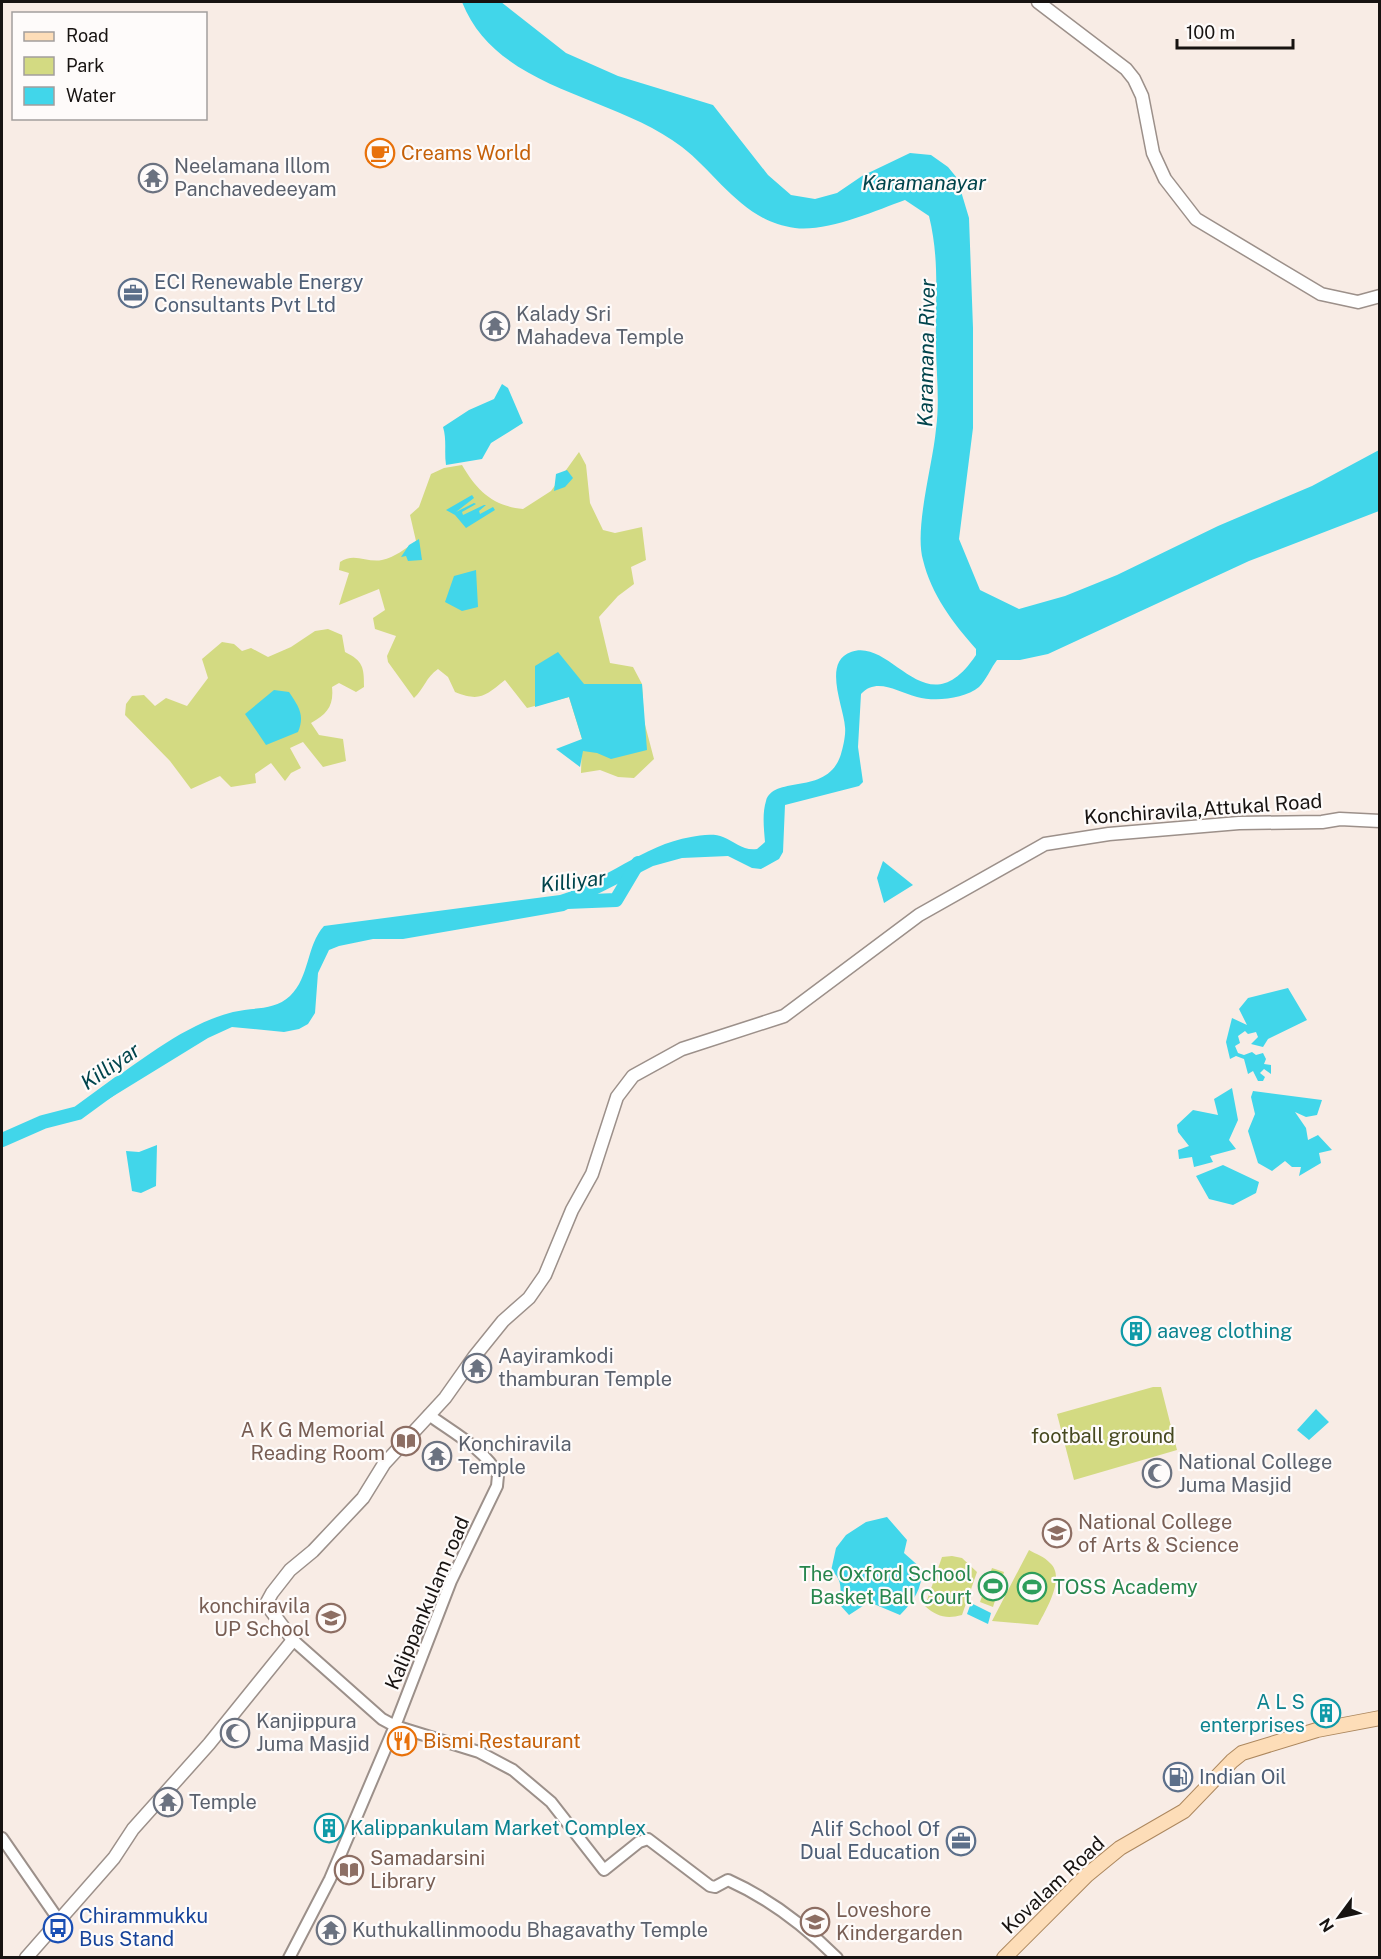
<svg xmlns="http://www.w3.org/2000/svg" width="1381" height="1959" viewBox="0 0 1381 1959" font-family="'Public Sans',sans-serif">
<rect width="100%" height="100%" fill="#f8ece5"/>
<path fill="#d3da82" d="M579,452l7,13 4,38 13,27 12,3 27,-6 4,33 -15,7 3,17 -16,12 -19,21 11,46 23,4 9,17 2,37 10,38 -20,19 -16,-1 -18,-7 -19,3 1,-34 -13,-42 -42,11 -22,-28c-20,16 -25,22 -50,12l-7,-15 -10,-8c-12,8 -14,20 -24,29l-26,-36 -1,-6 9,-20 -21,-7 -2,-11 12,-8 -6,-21 -40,16 10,-32 -10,-3 1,-8c14,-10 27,1 42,-2 13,-3 23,-11 34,-19l-6,-26 9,-8 12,-33 13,-6 18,-3c15,26 31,41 61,44l28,-18z
M328,629l14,6 3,17c18,9 19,15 19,35l-8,5 -17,-9 -7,4c2,19 -5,27 -21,36l8,12 24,4 3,22 -23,6 -20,-25 -13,6 11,20 -10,5 -6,8 -14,-18 -16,11 1,9 -25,4 -11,-11 -29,13 -21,-28 -45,-46 1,-11 6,-8 12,-1 11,11 11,-8 21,8 21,-28 -6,-19 20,-17 12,2 8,7 9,-3 17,9 23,-10 24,-16z
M1153,1387h8l16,63 -103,30 -17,-66z
M1029,1550c7,4 16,7 21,13 16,14 -4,47 -12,62l-46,-4z
M952,1556l10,2 15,14 -15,43c-15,4 -25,2 -37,-9l17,-49z
M992,1568l12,4 -11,35 -13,-5z"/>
<path fill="#41d6ea" d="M462,2h39l65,51 52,23 95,29 55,70 23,20 24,4 22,-6 25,-17 48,-23 21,2 17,12 9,11 12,40 4,110v100l-14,111 21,51 39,19 46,-13 52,-21 101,-49 94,-40 67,-36v61l-130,50 -201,93 -28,6h-23c-6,8 -11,20 -18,27 -15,12 -44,15 -62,10 -20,-5 -40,-20 -56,-3l-3,53 5,35 -4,4 -74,19 -2,47 -4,7 -18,10 -9,-1 -24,-12 -46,2 -29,8 -89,45 -161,28h-30l-34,7 -10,4 -11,23 -3,40 -7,11 -9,5 -15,3 -52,-5 -24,11 -101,62 -6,-12c41,-28 84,-64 132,-76 20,-5 41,-1 57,-16 20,-19 16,-50 34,-70l236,-31c45,-14 83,-50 131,-58 9,-2 24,-4 32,0 12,5 20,14 34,12l8,-7c-1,-13 -3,-28 1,-41 8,-27 62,-4 75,-47 2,-7 5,-19 4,-27 -1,-20 -23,-65 6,-75 42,-15 75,78 125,3v-6c-23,-26 -45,-55 -53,-89 -9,-32 10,-96 13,-131 4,-28 0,-58 0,-86 -1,-46 4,-82 -7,-127l-24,-16c-30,11 -78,32 -110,28 -51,-6 -77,-53 -113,-81 -68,-53 -185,-56 -220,-145z
M502,384l6,4 15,35 -32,20 -9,16 -36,6c-2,-13 1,-25 -3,-38l26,-17 25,-11z
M567,470l6,8 -8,9 -11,4 2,-17z
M472,495l2,3 -18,14 18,-9 2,1 -14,8 1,3 21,-10h2l-7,6 1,3 13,-7 2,3 -29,18 -11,-13 -9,-5z
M419,539l3,21 -14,1 -2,-5 -5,1 8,-12z
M476,570l2,37 -16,4 -17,-9 9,-26z
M558,652l26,32h58l5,66 -36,9 -14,-6 -14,-2 -3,16 -24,-18 26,-10 -13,-42 -34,10v-41z
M274,690l15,2c10,15 16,23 9,40l-32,13 -21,-31z
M883,861l30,24 -29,18 -7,-25z
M1288,988l19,32 -39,19 -5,8 -12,-3 7,-7 -2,-5 -8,2 -3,-3 -7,5 2,7 -5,3 3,7 6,2 8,-3 4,3 7,-2 3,6 -2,5 7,1v9l-7,-5 -4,4 5,4 -2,4h-5l-5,-10 -5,3 -4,-15 -8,-3 -6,3 -4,-17 6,-24 15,7 -8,-16 9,-11z
M1232,1088l6,32 -9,20 7,9 -26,7 3,6 -19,5 -2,-10 -13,2 -1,-9 11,-4 -11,-14 -1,-7 16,-15 25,5 -4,-16z
M1253,1091l69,9 -5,15 -11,2 -11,-5 11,16 2,12 10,-5 14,15 -13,3 2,10 -22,13 2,-9h-9l-7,-6 -13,10 -14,-8 -10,-32 7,-17 -4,-17z
M157,1145l-1,41 -15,7 -9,-2 -6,-40 13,1z
M1223,1165l36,17 -3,11 -23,12 -24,-6 -13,-23z
M1316,1409l13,13 -20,18 -12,-10z
M887,1517l20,23 -3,13 18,16c0,20 -8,32 -22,46l-31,-13 -20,13 -9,-10c0,-12 4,-26 -9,-34l5,-23 10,-13 20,-13z
M971,1603l20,10 -3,11 -21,-10z"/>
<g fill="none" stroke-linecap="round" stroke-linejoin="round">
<path stroke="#41d6ea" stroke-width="14" d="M567,902l49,-2 22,-37
M2,1140l41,-18 35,-9 41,-30"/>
<g stroke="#9c908a" stroke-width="14">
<path id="tertiary" d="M293,1640l89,79 13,7 84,26 34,18 38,32 53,68 35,-28 9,-3 62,47 5,1 13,-7c40,18 78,47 109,78
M2,1838l56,81
M289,1958l41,-79 65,-153 56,-145 46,-95 1,-11c-13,-26 -46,-43 -69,-60"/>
</g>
<g stroke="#9c908a" stroke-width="15">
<path id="secondary" d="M1038,2l88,67 8,10 8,17 11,57 12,26 31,40 125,75 37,8 22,-6
M26,1958l88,-100 19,-29 76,-85 84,-104 -27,-36 6,-11 18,-23 23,-19 50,-53 21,-34 61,-66 29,-41 29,-36 26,-23 16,-23 27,-65 20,-36 25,-77 16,-21 49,-27 102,-33 135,-101 126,-71 64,-10 130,-11 83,-1 18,-3 40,2"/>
</g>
<g stroke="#ac875e" stroke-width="16">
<path id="primary" d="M1004,1958l83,-83 33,-27 64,-37 48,-50 10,-8 75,-23 63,-12"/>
</g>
<use href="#tertiary" stroke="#fff" stroke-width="10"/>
<use href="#secondary" stroke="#fff" stroke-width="12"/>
<use href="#primary" stroke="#fdddb8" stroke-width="14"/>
</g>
<defs>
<g id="cafe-ring" transform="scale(1.5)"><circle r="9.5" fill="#fefbfa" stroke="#e8710a" stroke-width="1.5"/><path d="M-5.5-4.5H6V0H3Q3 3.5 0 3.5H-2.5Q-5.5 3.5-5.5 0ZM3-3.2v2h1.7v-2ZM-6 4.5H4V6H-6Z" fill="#e8710a"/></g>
<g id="temple-ring" transform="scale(1.5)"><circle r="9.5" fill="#fefbfa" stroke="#6b7280" stroke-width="1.5"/><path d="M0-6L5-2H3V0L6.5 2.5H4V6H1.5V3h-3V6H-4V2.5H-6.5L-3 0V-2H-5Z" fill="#6b7280"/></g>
<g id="office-ring" transform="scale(1.5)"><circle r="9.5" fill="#fefbfa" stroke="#5c6f8a" stroke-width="1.5"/><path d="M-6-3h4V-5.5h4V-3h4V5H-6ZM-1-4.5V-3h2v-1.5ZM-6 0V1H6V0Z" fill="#5c6f8a"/></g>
<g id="building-ring" transform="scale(1.5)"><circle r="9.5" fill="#fefbfa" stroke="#0f9aa8" stroke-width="1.5"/><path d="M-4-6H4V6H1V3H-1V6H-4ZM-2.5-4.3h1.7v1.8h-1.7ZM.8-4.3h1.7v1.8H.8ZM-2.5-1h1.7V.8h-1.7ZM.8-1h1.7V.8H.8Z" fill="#0f9aa8"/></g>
<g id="library-ring" transform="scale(1.5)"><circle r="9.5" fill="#fefbfa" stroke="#8d6e63" stroke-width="1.5"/><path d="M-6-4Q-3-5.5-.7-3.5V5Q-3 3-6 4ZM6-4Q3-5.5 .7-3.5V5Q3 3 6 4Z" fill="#8d6e63"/></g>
<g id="mosque-ring" transform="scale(1.5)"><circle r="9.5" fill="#fefbfa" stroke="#6b7280" stroke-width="1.5"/><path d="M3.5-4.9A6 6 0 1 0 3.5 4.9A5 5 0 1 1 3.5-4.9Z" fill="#6b7280"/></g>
<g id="university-ring" transform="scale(1.5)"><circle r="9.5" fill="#fefbfa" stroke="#8d6e63" stroke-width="1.5"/><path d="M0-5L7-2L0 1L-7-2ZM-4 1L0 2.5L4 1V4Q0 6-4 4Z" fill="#8d6e63"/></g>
<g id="stadium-ring" transform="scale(1.5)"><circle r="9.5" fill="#fefbfa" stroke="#2e9e5b" stroke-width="1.5"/><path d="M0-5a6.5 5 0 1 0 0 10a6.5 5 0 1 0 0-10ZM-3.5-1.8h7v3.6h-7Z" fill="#2e9e5b"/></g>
<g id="school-ring" transform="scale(1.5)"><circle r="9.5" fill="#fefbfa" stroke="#8d6e63" stroke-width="1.5"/><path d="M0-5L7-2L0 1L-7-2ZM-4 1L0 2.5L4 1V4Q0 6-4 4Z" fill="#8d6e63"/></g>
<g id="restaurant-ring" transform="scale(1.5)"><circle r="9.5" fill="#fefbfa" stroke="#e8710a" stroke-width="1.5"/><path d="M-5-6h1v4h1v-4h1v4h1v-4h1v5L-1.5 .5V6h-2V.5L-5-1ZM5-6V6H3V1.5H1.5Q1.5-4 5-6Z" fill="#e8710a"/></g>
<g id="fuel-ring" transform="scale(1.5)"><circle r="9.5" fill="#fefbfa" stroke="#5c6f8a" stroke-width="1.5"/><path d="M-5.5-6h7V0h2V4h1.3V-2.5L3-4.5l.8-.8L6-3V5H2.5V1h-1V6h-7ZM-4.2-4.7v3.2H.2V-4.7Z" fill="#5c6f8a"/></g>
<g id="bus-ring" transform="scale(1.5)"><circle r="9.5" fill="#fefbfa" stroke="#1a4fb4" stroke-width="1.5"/><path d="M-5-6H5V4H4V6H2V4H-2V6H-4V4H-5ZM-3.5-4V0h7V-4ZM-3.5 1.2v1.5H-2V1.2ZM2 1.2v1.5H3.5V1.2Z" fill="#1a4fb4"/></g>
</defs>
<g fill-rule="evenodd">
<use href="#cafe-ring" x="380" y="153"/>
<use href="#temple-ring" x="153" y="178"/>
<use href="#office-ring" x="133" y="293"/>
<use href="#temple-ring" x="495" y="326"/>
<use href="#building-ring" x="1136" y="1331"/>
<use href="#temple-ring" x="477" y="1368"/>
<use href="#library-ring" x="406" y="1441"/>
<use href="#temple-ring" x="437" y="1456"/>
<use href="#mosque-ring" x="1157" y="1473"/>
<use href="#university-ring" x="1057" y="1533"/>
<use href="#stadium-ring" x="993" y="1586"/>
<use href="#stadium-ring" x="1032" y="1587"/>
<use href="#school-ring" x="331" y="1618"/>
<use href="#building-ring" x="1326" y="1713"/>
<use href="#mosque-ring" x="235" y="1733"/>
<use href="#restaurant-ring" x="402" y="1741"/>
<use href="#fuel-ring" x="1178" y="1777"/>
<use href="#temple-ring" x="168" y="1802"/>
<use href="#building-ring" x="329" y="1828"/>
<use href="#office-ring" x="961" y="1841"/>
<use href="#library-ring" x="349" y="1870"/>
<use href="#school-ring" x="815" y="1922"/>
<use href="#bus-ring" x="58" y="1928"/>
<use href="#temple-ring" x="331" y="1930"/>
</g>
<g text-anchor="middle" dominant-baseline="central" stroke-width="4.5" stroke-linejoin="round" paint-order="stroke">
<g font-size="20" fill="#c56008" stroke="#fefbfa" text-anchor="start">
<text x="401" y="153">Creams World</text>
<text x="423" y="1741">Bismi Restaurant</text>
</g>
<g font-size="20" fill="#5b616d" stroke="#fefbfa" text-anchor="start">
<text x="174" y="166">Neelamana Illom<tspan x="174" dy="23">Panchavedeeyam</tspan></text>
<text x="516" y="314">Kalady Sri<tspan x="516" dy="23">Mahadeva Temple</tspan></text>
<text x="498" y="1356">Aayiramkodi<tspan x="498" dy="23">thamburan Temple</tspan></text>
<text x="458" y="1444">Konchiravila<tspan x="458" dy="23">Temple</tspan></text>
<text x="1178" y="1462">National College<tspan x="1178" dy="23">Juma Masjid</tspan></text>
<text x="256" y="1721">Kanjippura<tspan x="256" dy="23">Juma Masjid</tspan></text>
<text x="189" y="1802">Temple</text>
<text x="352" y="1930">Kuthukallinmoodu Bhagavathy Temple</text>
</g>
<g font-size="20" fill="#4e5e75" stroke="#fefbfa" text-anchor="start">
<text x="154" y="282">ECI Renewable Energy<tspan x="154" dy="23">Consultants Pvt Ltd</tspan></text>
<text x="1199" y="1777">Indian Oil</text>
<text x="940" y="1829" text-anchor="end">Alif School Of<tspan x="940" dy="23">Dual Education</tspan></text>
</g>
<g font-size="20" fill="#171311" stroke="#fefbfa">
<text transform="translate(1203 809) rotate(-4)">Konchiravila,Attukal Road</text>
<text transform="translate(427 1603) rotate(-67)">Kalippankulam road</text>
<text transform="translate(1053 1885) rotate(-43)">Kovalam Road</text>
</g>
<g font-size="20" fill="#0d838f" stroke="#fefbfa" text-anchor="start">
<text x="1157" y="1331">aaveg clothing</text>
<text x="1305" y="1702" text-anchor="end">A L S<tspan x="1305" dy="23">enterprises</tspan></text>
<text x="350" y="1828">Kalippankulam Market Complex</text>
</g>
<g font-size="20" fill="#785e54" stroke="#fefbfa" text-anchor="start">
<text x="385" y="1430" text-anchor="end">A K G Memorial<tspan x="385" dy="23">Reading Room</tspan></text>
<text x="1078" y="1522">National College<tspan x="1078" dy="23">of Arts &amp; Science</tspan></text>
<text x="310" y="1606" text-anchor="end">konchiravila<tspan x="310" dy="23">UP School</tspan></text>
<text x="370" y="1858">Samadarsini<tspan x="370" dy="23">Library</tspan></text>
<text x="836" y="1910">Loveshore<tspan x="836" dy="23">Kindergarden</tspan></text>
</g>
<g font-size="20" fill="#464920" stroke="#fefbfa">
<text x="1103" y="1436">football ground</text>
</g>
<g font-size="20" fill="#27864d" stroke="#fefbfa" text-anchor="end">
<text x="972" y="1574">The Oxford School<tspan x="972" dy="23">Basket Ball Court</tspan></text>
<text x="1053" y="1587" text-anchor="start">TOSS Academy</text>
</g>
<g font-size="20" fill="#164399" stroke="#fefbfa" text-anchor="start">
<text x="79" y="1916">Chirammukku<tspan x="79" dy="23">Bus Stand</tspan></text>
</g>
<g font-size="21" font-style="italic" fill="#00444c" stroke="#fefbfa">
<text x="924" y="182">Karamanayar</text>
<text transform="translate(926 353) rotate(-89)">Karamana River</text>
<text transform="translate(573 881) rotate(-7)">Killiyar</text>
<text transform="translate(110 1066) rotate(-34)">Killiyar</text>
</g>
</g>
<rect width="1381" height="1959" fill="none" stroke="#171311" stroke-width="6"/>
<rect x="12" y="12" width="195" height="108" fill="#fefbfa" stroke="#a29e9d" stroke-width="1.5"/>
<rect x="24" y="32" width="30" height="9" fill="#fdddb8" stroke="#a29e9d" stroke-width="1.5"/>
<text x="66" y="42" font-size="18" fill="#171311">Road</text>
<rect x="24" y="57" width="30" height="18" fill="#d3da82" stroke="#a29e9d" stroke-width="1.5"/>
<text x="66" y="72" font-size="18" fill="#171311">Park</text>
<rect x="24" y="87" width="30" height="18" fill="#41d6ea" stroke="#a29e9d" stroke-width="1.5"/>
<text x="66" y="102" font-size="18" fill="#171311">Water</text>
<g transform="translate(1339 1917) rotate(237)" stroke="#fefbfa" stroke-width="4.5" paint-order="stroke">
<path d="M0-4.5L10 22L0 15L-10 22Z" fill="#171311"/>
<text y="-9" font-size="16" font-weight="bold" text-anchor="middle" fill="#171311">N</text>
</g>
<path d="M1177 39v9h116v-9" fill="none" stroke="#171311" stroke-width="3"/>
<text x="1186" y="39" font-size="18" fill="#171311" stroke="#fefbfa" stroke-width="4.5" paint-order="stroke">100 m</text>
</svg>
